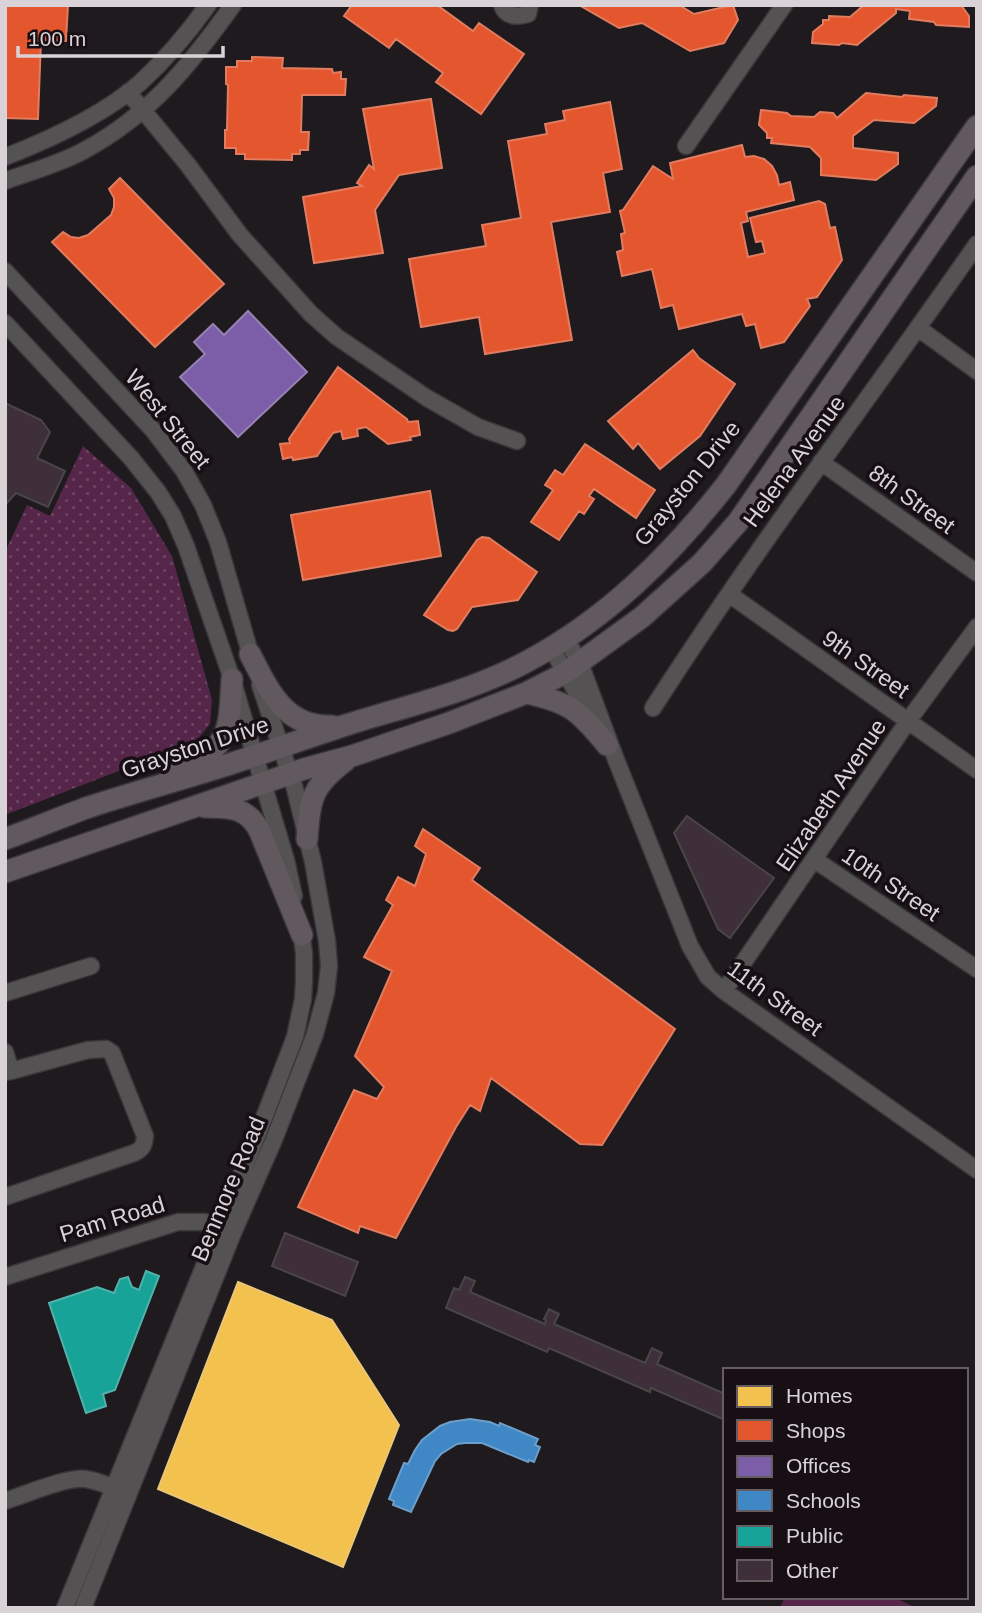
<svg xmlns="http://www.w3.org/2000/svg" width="982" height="1613" viewBox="0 0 982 1613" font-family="Helvetica,sans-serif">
<defs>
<pattern id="park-dots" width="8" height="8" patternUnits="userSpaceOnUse" patternTransform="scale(1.75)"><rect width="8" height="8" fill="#552649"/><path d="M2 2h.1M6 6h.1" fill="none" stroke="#6d4562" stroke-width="1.8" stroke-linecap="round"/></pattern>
</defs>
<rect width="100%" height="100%" fill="#1e1a1d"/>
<path fill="url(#park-dots)" d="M83,446l48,42 41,68 40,144 -2,24 -14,17 -191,74v-263l22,-47 23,11z"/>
<path fill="#552649" d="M785,1597h108l24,11h-137z"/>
<path fill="#f2c14e" stroke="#eac677" stroke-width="2" d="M238,1282l94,38 67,105 -56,142 -185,-78z"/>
<path fill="#e4572e" stroke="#e17c61" stroke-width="2" d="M5,5h63l-2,36 -25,-1 -3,79 -33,-1z
M352,5h85l36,26 6,-8 45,31 -43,60 -45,-32 7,-9 -47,-34 -7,9 -45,-32z
M579,5h100l15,9 39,-9 5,15 -14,23 -34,8 -48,-28 -23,5z
M864,5h97l8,11v11l-33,-2 -2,-3 -25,-3 1,-8 -14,-2v4l-39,32 -15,-2 -3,2 -27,-2 1,-11 10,-8v-4h6v-4l21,1z
M252,57l31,1 -1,10 50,1 1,4 8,-1v7h5l-1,16h-43l-1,37h8l-1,18h-8v4h-8v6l-47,-1v-5h-9v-6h-11v-18h2l1,-45 -2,-1v-17h11v-6h15z
M866,93l36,4 2,-2 33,3 -1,8 -22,17 -40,-3 -21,16v12l45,5v11l-22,16 -55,-5v-17l-11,-11 -39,-4 1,-5h-5v-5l-8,-8 2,-15 26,3 4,3 23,1 6,-5 13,1 4,5z
M431,99l11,69 -43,7 -24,35 8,43 -69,10 -11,-66 59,-11 -5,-3 12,-18 5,4 -11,-60z
M610,102l12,67 -19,4 7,39 -59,10 21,118 -87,14 -6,-37 -58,10 -12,-68 77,-13 -4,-21 39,-7 -13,-77 39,-7 -2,-10 20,-4 -2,-9z
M742,145l3,12 9,-1 10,3 8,7 5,9 2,10 11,-3 4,18 -48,12 2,9 -7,2 7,34 17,-4 -3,-12 -6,1 -6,-24 69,-17 6,3 5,24 5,-1 7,33 -25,37 -10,2 3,7 -26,36 -23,6 -6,-24 -9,2 -4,-12 -63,15 -6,-24 -12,3 -9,-39 -30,7 -5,-24 6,-2 -2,-16 4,-1 -5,-22 3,-1 30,-44 20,13 -3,-16z
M120,178l104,106 -69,63 -103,-105 11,-10 8,5 8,1 9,-3 23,-20 3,-8v-9l-5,-9z
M693,350l6,8 36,26 -35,52 -40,33 -22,-26 -5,6 -25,-28z
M338,367l69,52 1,3 10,-1 2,14 -10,2 1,3 -23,4 -22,-17 -9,2 1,7 -15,3 -2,-8 -8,2 -16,23 -24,4 -1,-3 -9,2 -3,-15 10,-1 -1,-4z
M585,444l70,46 -19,28 -42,-29 -5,7 5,3 -10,15 -5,-3 -20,29 -28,-18 22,-32 -8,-5 10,-15 8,5z
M430,491l11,65 -138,24 -12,-65z
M482,537l7,1 48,34 -19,28 -46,7 -15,22 -4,2 -5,-1 -24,-15 53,-75z
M423,829l57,39 -8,12 203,149 -73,116 -22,-1 -89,-66 -11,33 -10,-6 -14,22 -60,111 -36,-12 -2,7 -60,-26 56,-117 23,9 7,-12 -29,-31 37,-85 -28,-14 29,-52 -7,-5 12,-23 17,9 11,-32 -11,-8z"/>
<path fill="#7b5ea7" stroke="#9781b5" stroke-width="2" d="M248,311l59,61 -69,65 -58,-60 25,-23 -11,-12 19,-18 11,11z"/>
<path fill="#3f88c5" stroke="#6d9eca" stroke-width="2" d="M470,1419l20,3 9,4 1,-3 38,16 -3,6 5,2 -6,15 -5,-2 -1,2 -46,-19h-17l-8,1 -16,10 -6,7 -24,51 -18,-7 1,-4 -5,-2 15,-36 4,1 7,-14 7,-10 18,-14 10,-4z"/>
<path fill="#17a398" stroke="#51b1ab" stroke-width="2" d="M146,1271l13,5 -44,114 -12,4 3,12 -20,7 -37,-110 48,-16 17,6 6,-14 8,-2 4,10 7,3z"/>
<path fill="#3e2f3b" stroke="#494548" stroke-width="2" d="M5,403l36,17 9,12 -13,26 28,13 -17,36 -32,-14 -11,12z
M687,816l87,62 -44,60 -12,-9 -44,-96z
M285,1233l73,29 -13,34 -73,-30z
M465,1277l10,4 -5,11 75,32 1,-4 -2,-1 5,-10 10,5 -5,10 91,39 7,-15 10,5 -5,11 68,30v26l-74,-32 -1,4 -101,-44 -2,4 -101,-44 8,-20 5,2z"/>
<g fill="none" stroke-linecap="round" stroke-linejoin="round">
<g stroke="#3a3639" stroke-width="19">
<path id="minor" d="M502,5c3,12 16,12 26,9l2,-9
M128,92l60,73 52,70 71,79 26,23 90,61 51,29 39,14
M686,146l98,-141
M5,157c46,-18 99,-42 136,-75 25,-23 47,-49 67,-77
M5,181c27,-10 55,-17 80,-31 66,-36 105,-85 148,-145
M5,271l148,159 31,41 19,34 15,37 35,121
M5,323l126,135 27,34 15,24 13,30 46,133 54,181 8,36
M918,328l59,43
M821,462l156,111
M729,594l248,176
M565,638l15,25 35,94 75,189 18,31 16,14 253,179
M551,647l42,75
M653,708c102,-159 216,-309 324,-464
M815,860l162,109
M724,991l184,-270 69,-94
M5,993l86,-27
M5,1052l6,19 -6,1
M5,1197l129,-44c9,-4 10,-8 11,-17l-33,-83 -6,-4 -18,1 -77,21
M5,1277l173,-55h27l23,9
M5,1501c22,-7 60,-24 81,-22 13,2 26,8 37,14
M65,1608l192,-472 38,-99 8,-38 1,-17v-29l-4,-28
M83,1608l150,-375 40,-91 42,-108 11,-41 3,-27 -2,-25 -14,-79 -18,-73 -35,-104"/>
</g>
<g stroke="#3a3639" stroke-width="24">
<path id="major" d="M250,654c19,37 35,74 82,72
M526,693c44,9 53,18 81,52
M178,769c53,-22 51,-37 54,-90
M205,807c25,0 43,0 55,25l42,103
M5,839c28,-10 56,-22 84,-32 49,-16 98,-29 147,-45 37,-12 73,-25 110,-37 60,-19 124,-33 180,-63 81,-43 144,-106 200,-177l251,-359
M307,839c3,-41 5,-53 38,-78
M5,872l299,-103 48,-13 97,-33 77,-30 39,-20 77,-56 60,-54 36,-41 239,-346"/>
</g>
<use href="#minor" stroke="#555254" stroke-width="16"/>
<use href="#major" stroke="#61595e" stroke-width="21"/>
</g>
<g text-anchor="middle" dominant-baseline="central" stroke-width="7" stroke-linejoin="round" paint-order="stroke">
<g font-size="23" fill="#d9d3d7" stroke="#170f14">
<text transform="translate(168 419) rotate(51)">West Street</text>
<text transform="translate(794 461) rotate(-54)">Helena Avenue</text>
<text transform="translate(687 483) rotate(-51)">Grayston Drive</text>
<text transform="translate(912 499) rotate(36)">8th Street</text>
<text transform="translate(866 664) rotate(35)">9th Street</text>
<text transform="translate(195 747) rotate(-18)">Grayston Drive</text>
<text transform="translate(831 795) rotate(-56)">Elizabeth Avenue</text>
<text transform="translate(891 884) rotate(34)">10th Street</text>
<text transform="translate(775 998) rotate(36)">11th Street</text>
<text transform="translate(228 1189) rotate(-67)">Benmore Road</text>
<text transform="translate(112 1219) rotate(-17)">Pam Road</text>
</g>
</g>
<rect width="982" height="1613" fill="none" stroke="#d9d3d7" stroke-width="14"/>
<rect x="723" y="1368" width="245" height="231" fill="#170f14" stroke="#655d62" stroke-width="2"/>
<rect x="737" y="1386" width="35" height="21" fill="#f2c14e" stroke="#655d62" stroke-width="2"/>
<text x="786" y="1403" font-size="21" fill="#d9d3d7">Homes</text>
<rect x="737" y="1420" width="35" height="21" fill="#e4572e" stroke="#655d62" stroke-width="2"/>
<text x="786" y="1438" font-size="21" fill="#d9d3d7">Shops</text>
<rect x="737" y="1456" width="35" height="21" fill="#7b5ea7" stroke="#655d62" stroke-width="2"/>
<text x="786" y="1473" font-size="21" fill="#d9d3d7">Offices</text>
<rect x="737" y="1490" width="35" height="21" fill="#3f88c5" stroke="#655d62" stroke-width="2"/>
<text x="786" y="1508" font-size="21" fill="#d9d3d7">Schools</text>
<rect x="737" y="1526" width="35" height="21" fill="#17a398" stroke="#655d62" stroke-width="2"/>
<text x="786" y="1543" font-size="21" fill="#d9d3d7">Public</text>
<rect x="737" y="1560" width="35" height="21" fill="#3e2f3b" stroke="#655d62" stroke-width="2"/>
<text x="786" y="1578" font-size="21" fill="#d9d3d7">Other</text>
<path d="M18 46v10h205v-10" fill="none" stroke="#d9d3d7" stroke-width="3.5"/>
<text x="28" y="46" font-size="21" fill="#d9d3d7" stroke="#170f14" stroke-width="5" paint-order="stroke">100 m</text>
</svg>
